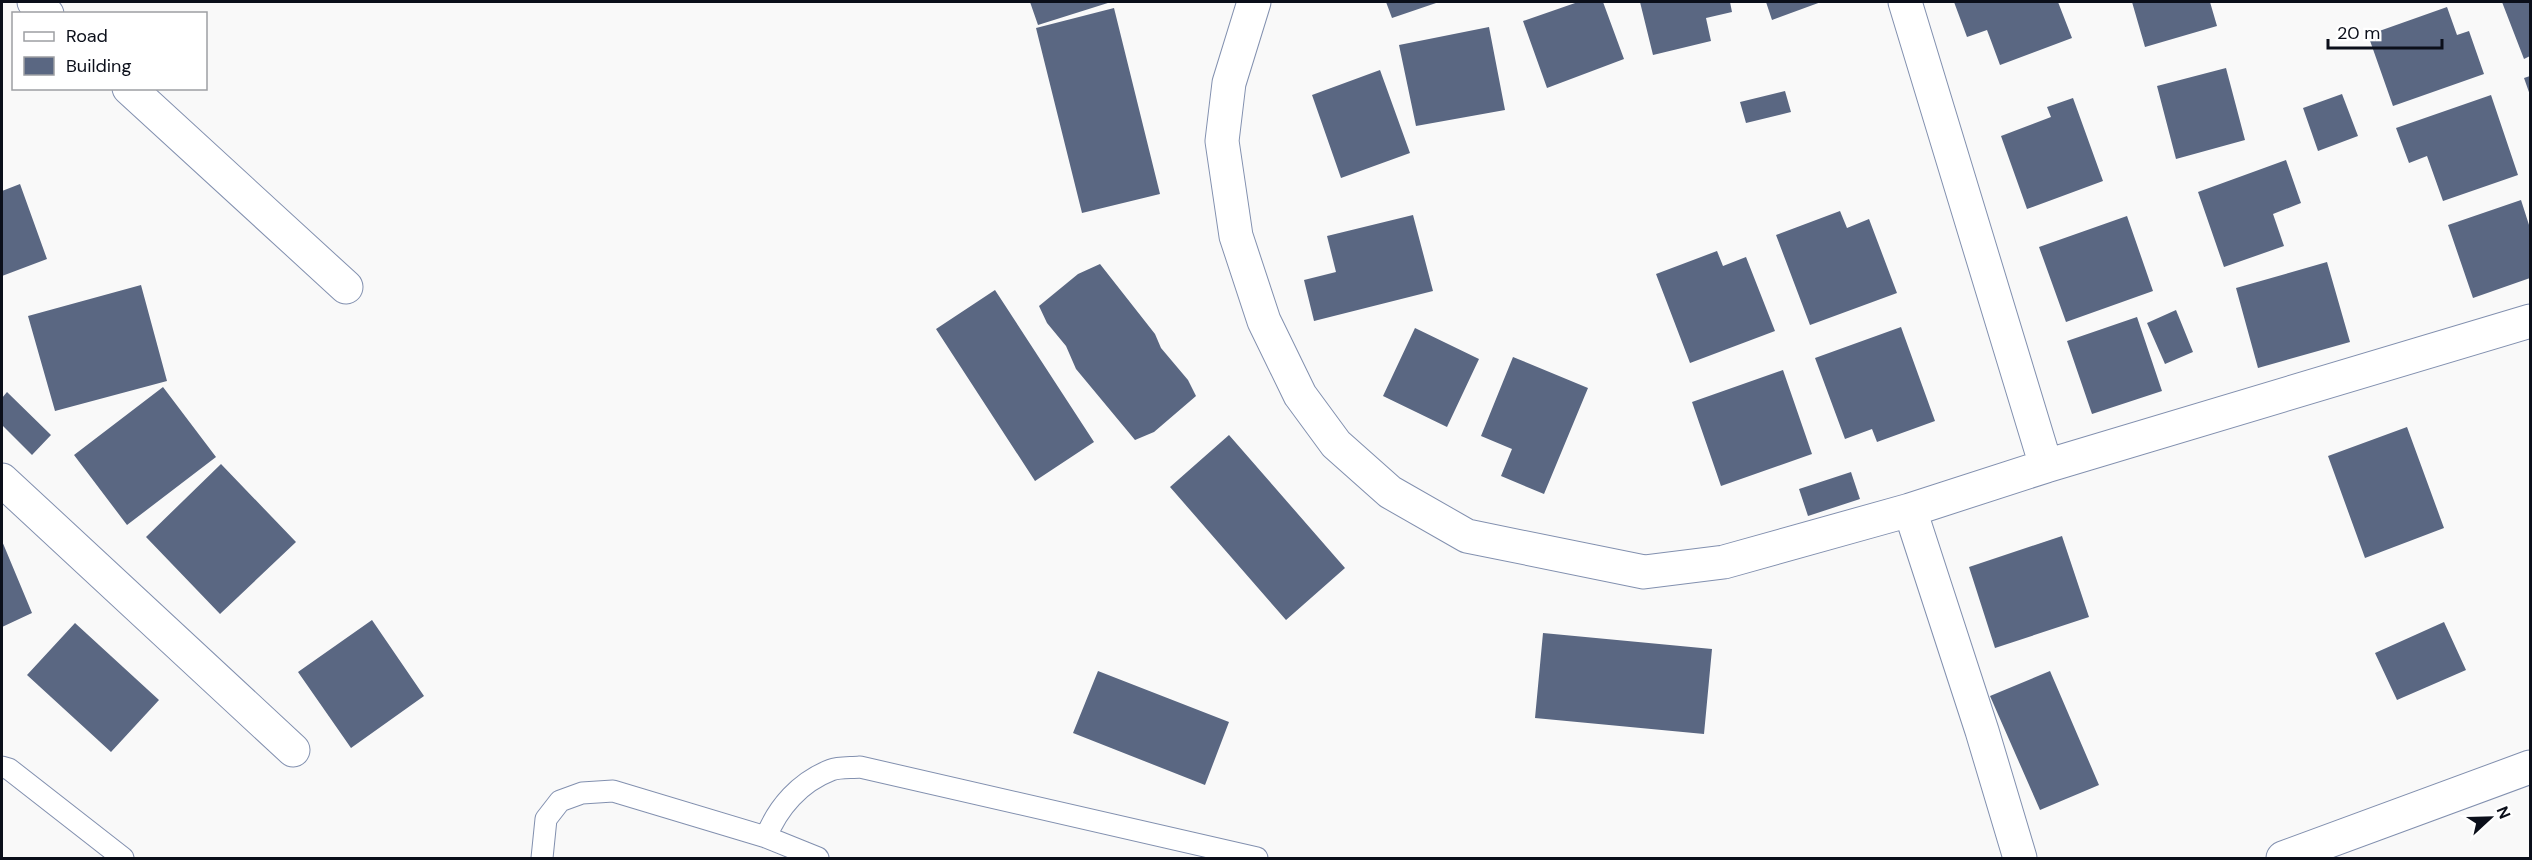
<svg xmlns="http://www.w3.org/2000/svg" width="2532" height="860" viewBox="0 0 2532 860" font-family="'DM Sans',sans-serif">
<rect width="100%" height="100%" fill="#f9f9f9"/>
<path fill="#5a6782" d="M1030,2h81l-73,23z
M1386,2h53l-47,16z
M1578,2h25l21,57 -77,29 -24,-67z
M1640,2h90l2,10 -26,6 5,23 -58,14z
M1766,2h55l-49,18z
M1954,2h104l14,36 -72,27 -13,-35 -20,7z
M2132,2h78l7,24 -72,21z
M2502,2h28v54l-6,3z
M2447,7l10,28 12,-4 15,43 -91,32 -25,-71z
M1114,8l46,186 -78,19 -46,-185z
M1489,27l16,83 -89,16 -17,-81z
M2226,68l19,72 -69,19 -19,-73z
M1380,70l30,83 -69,25 -29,-83z
M2530,76v19l-6,-17z
M1785,91l6,21 -45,11 -6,-21z
M2342,94l16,42 -40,15 -15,-43z
M2491,95l27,80 -75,26 -16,-45 -18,7 -13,-35z
M2073,98l30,83 -76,28 -26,-73 50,-19 -4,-10z
M2286,160l15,43 -28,11 11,32 -60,21 -26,-75z
M20,184l27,75 -45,17v-85z
M2521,200l9,28v50l-57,20 -25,-73z
M1840,211l7,17 22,-9 28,74 -87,32 -34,-90z
M1413,215l20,76 -119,30 -10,-41 32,-8 -9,-36z
M2127,216l26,75 -87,31 -27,-75z
M1717,251l6,15 23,-9 29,74 -85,32 -34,-89z
M2327,262l23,80 -92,26 -22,-80z
M1100,264l55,70 6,14 27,32 8,16 -42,36 -19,8 -59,-71 -10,-23 -19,-23 -8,-17 39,-32z
M141,285l26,96 -112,30 -27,-95z
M995,290l99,152 -59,39 -99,-152z
M2176,310l17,42 -28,12 -18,-41z
M2137,317l25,74 -70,23 -25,-73z
M1901,327l34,94 -58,21 -5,-13 -27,10 -30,-81z
M1415,328l64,31 -32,68 -64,-31z
M1513,357l75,31 -44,106 -43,-18 11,-27 -31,-13z
M1783,370l29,84 -91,32 -29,-84z
M163,387l53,70 -89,68 -53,-70z
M7,392l44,43 -19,20 -30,-30v-27z
M2407,427l37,101 -79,30 -37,-102z
M1229,435l116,133 -59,52 -116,-133z
M221,464l75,78 -76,72 -74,-77z
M1851,472l9,27 -52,17 -9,-27z
M2062,536l27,81 -94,31 -26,-81z
M2,541l30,72 -30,14z
M372,620l52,76 -73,52 -53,-76z
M2444,622l22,48 -69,30 -22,-47z
M75,623l84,77 -48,52 -84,-77z
M1543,633l169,16 -8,85 -169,-16z
M1098,671l131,51 -24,63 -132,-52z
M2050,671l49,114 -59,25 -50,-114z"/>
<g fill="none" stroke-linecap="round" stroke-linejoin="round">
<g stroke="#8290af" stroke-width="23">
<path id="lane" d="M2,767l7,2 114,89
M766,837c12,-30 34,-55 65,-67 8,-3 20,-2 29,-3l397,91
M542,858l4,-39 14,-18 22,-8 31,-2 153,46 52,21"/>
</g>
<g stroke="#8290af" stroke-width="35">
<path id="street" d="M34,2l13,12
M1254,2l-25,81 -7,58 14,95 28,85 36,74 36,49 54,48 77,44 177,36 80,-10 186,-52
M1905,2l141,464 -136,44 72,221 38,127
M129,88l217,199
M2046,466l484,-145
M2,480l291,270
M2283,858l247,-91"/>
</g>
<use href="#lane" stroke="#fff" stroke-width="21"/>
<use href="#street" stroke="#fff" stroke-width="33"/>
</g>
<rect width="2532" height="860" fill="none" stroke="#0b0f1a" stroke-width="6"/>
<rect x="12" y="12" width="195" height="78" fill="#ffffff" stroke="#9d9fa3" stroke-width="1.5"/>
<rect x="24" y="32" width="30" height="9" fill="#ffffff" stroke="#9d9fa3" stroke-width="1.5"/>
<text x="66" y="42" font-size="18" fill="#0b0f1a">Road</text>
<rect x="24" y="57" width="30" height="18" fill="#5a6782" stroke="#9d9fa3" stroke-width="1.5"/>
<text x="66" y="72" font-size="18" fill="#0b0f1a">Building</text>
<g transform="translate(2490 818) rotate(68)" stroke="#ffffff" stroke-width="4.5" paint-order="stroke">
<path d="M0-4.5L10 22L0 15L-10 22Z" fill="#0b0f1a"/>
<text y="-9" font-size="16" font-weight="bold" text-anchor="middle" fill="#0b0f1a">N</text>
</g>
<path d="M2328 39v9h114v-9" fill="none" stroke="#0b0f1a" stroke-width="3"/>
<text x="2337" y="39" font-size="18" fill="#0b0f1a" stroke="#ffffff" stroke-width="4.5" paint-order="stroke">20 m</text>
</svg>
